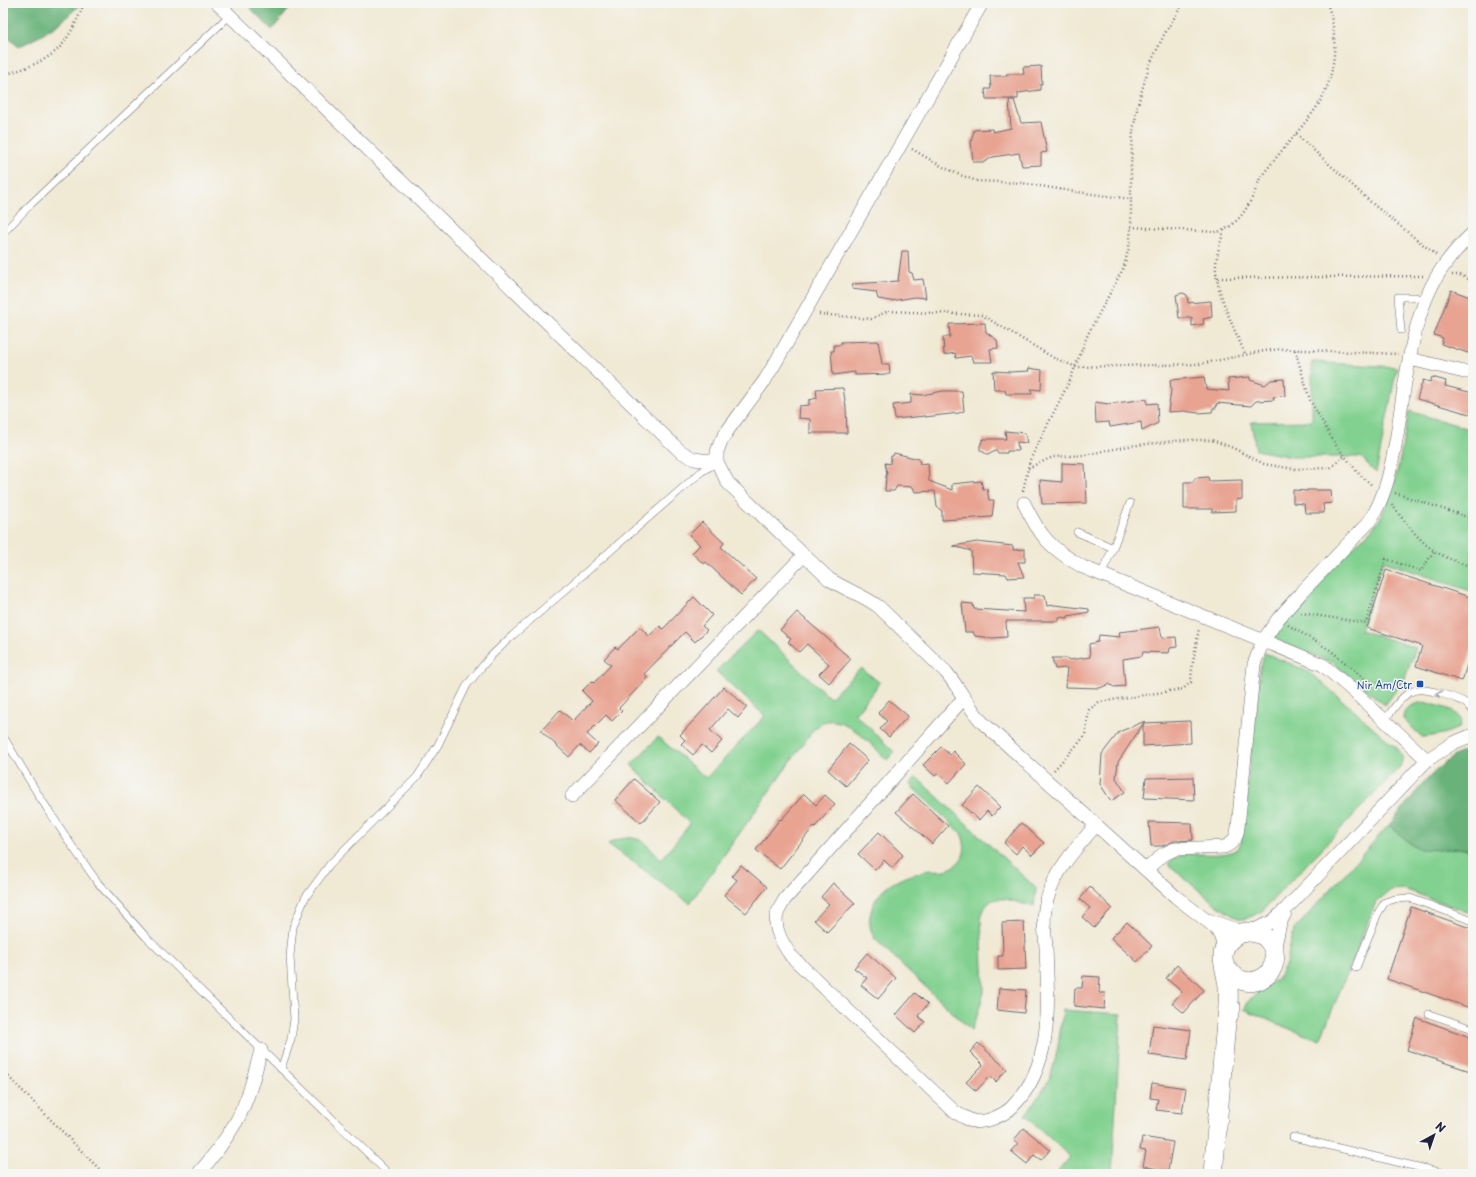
<svg xmlns="http://www.w3.org/2000/svg" width="1476" height="1177" viewBox="0 0 1476 1177" font-family="'Playpen Sans',sans-serif">
<rect width="100%" height="100%" fill="#f6f6f2"/>
<filter id="ink" filterUnits="userSpaceOnUse"><feTurbulence type="fractalNoise" baseFrequency=".025" numOctaves="2"/><feDisplacementMap in="SourceGraphic" scale="8" xChannelSelector="R" yChannelSelector="G"/><feConvolveMatrix kernelMatrix="1 2 1 2 8 2 1 2 1" color-interpolation-filters="sRGB"/></filter>
<filter id="wash" filterUnits="userSpaceOnUse"><feTurbulence type="fractalNoise" baseFrequency=".012" numOctaves="4" result="noise"/><feDisplacementMap in="SourceGraphic" scale="16" xChannelSelector="R" yChannelSelector="G"/><feGaussianBlur stdDeviation="0.9" result="paint"/><feColorMatrix in="noise" values="0 0 0 0 0 0 0 0 0 0 0 0 0 0 0 0 0 1.4 0 .05"/><feComposite in="paint" operator="in"/></filter>
<g filter="url(#wash)">
<rect width="100%" height="100%" fill="#f0e9d4"/>
<path fill="#82d190" stroke="#527a66" d="M1312,362l85,5 -21,106 -15,-16h-69l-36,-7 -5,-28 61,-1z
M1409,411l64,19v162l-90,-31 -23,69 56,18 -11,30 -20,27 -52,-42 -59,-24c18,-35 50,-62 77,-90 10,-9 25,-22 31,-34 16,-32 20,-69 27,-104z
M758,630l72,68 31,-30 19,15 -25,31 39,38 -7,8c-15,-14 -41,-46 -64,-38 -3,2 -7,6 -10,8l-123,173 -82,-59c10,-6 24,-9 34,-3 7,5 13,13 19,19l29,-36 -59,-59 27,-28 48,41 59,-62 -49,-45z
M1265,653l40,17 13,9 81,71 4,8 -3,9 -138,144c-6,3 -14,8 -20,8 -16,-2 -59,-43 -74,-55 11,-15 35,-8 51,-10 7,0 13,-2 19,-5l3,-6 19,-175z
M1424,702l28,8 9,9c0,3 0,7 -3,9 -8,5 -27,9 -36,9l-19,-18c0,-12 11,-15 21,-17z
M916,777l120,111 -2,19c-24,-6 -46,-20 -53,12l3,73 -7,24 -6,14 -95,-90c-7,-10 -8,-20 -4,-32 7,-22 31,-32 53,-37 7,-2 17,1 24,-2 16,-8 19,-20 12,-36l-51,-48z
M1389,825l22,19 28,6 18,-2 16,2v64l-69,-25 -13,1 -15,12 -56,138 -28,-10 -48,-21 7,-11 27,-20 9,-16 2,-12 5,-20z
M1063,1010l58,4 -9,160h-56l14,-17 -45,-42c9,-13 21,-26 26,-41 7,-20 9,-43 12,-64z"/>
<path fill="#69b37a" stroke="#466a5a" d="M3,3h79l-22,20 -18,12 -24,12 -15,-17z
M245,3h49l-22,27z
M1473,748v102l-16,-2 -18,2 -19,-1 -9,-5 -22,-19c22,-25 50,-69 84,-77z"/>
<g id="blocks">
<path fill="#e8a391" d="M1041,66l1,18h-2v6l-22,3v6h-32l-1,-10h6l-1,-13h17l-1,-2h18l-1,-7z
M1009,100h5l7,23 20,-1 6,30 -6,1v12l-19,1 -3,-13 -26,4 -9,5h-11l-2,-20 3,-12 18,-1 1,3 18,-4z
M902,251h6l1,21 3,1 2,7 9,-1 3,19 -11,-1 -24,4 -13,-2 -2,-7 -24,-3 1,-5 45,-3z
M1451,290l22,8v51l-2,5 -30,-10 2,-6 -9,-3z
M1183,293l4,2 1,8 23,-2 1,16 -9,2 1,5 -12,2v-8h-13l-3,-23z
M985,323l1,9 11,8 1,8 -8,1 2,13h-19l-2,-6 -15,2 -1,-5 -11,2 -1,-18h7l-1,-13z
M878,341l4,23h7l1,10 -35,1v-3l-22,3 -2,-24h3v-6h7v-3z
M1028,368l14,2 -1,20 -10,-1 1,5h-26l-1,-4h-11l-1,-19 17,1 19,-1z
M1204,377l2,12 23,2 -1,-12 22,-2v3l15,5 6,-5 13,-1 1,17 -12,1 1,3 -18,1 -5,5 -34,-3 -1,5h-3l-1,4 -14,1 -14,-2 -16,1 3,-22 -1,-10z
M1432,377l14,4 -1,5 28,7v22l-56,-16 6,-19 7,2z
M843,388l3,19 1,26h-37v-14l-12,-1 1,-12 10,-1v-5l8,-2 -1,-9z
M943,391h19l2,20 -5,2 -34,4v-1l-30,3 -2,-14 18,-2v-9l11,1z
M1147,399v5l10,-1 1,20 -16,8 -1,-9 -31,5 -1,-5 -13,1 -1,-21 13,2z
M1005,431l20,2 2,10 -10,-1 1,9h-11v2h-10v-3l-9,5 -8,-5v-4l3,-7h23z
M894,453l25,6 1,5 8,-1 1,18 23,9v-6l29,-3 2,8h4l2,11h5l-2,17 -50,3v-9l-5,-4 -2,-16 -20,1 -2,-5 -16,-1 -3,5h-9l1,-16 1,-1 -2,-11 5,1 1,-8h2z
M1062,463l23,1 2,39 -45,1 -2,-24 22,2z
M1208,477l1,4 33,-1v19l-6,1v11l-24,1v-3h-28v-27h9l2,-4z
M1293,490l14,1v-1h24l1,13 -9,1 1,9h-19l-1,-9 -11,-1z
M702,522l22,21 -3,4 35,32 -15,16 -35,-33 -2,2 -12,-11 8,-8 -11,-10z
M977,542l36,4v4l12,-1v13h-7l6,15 -16,1 -2,-4 -34,-2 -1,-21 -18,-5z
M1386,570l87,28v48l-11,35 -46,-15 6,-20 -55,-18z
M1034,595h11l2,11 8,-1 34,4v3l-21,4v2l-9,-1v4h-53l1,16 -15,1 -17,-2 -2,-4h-8l-3,-29 11,1 1,5 50,3 -1,-14h11z
M694,597l18,18 -10,11 5,4 -12,12 -10,-10 -41,42 4,3 -29,31 3,3 -10,10 -6,-6 -19,19 11,10 -9,9 -9,-8 -11,12 -28,-26 19,-21 13,11 19,-20 -10,-10 10,-10 2,2 17,-18 -7,-6 11,-12 3,2 22,-22 9,9 11,-10 3,3z
M797,612l54,47 -22,24 -10,-9 10,-10 -22,-20 -8,8 -11,-10 3,-3 -11,-9z
M1160,627l2,11 14,-1 1,10 -7,1 -1,5 -26,-1 -1,4 -19,3 2,27 -11,1 -5,-3 -9,4 -35,-1 2,-19 -12,1 -3,-11h15l2,2 21,-3 -1,-13 9,-2 1,-7 21,2 -1,-5z
M724,687l23,20 -9,11 -10,-9 -18,21 12,11 -11,12 -9,-8 -9,10 -12,-11 4,-4 -5,-5 17,-18z
M889,700l19,16 -19,21 -9,-8 7,-8 -9,-8z
M1145,721l-27,41 -2,16 9,14 -14,9 -11,-17 2,-30 17,-22z
M1190,721l1,22 -48,3v-23z
M849,744l19,16 -22,26 -18,-16z
M941,747l9,8 3,-4 13,13 -17,19 -11,-10 -3,3 -12,-11z
M1193,777l1,23 -50,-2 2,-20z
M634,779l26,23 -19,21 -26,-23z
M979,787l21,20 -8,9 -5,-5 -8,9 -17,-15z
M804,794l12,11 9,-10 10,9 -20,23 -1,-1 -34,43 -24,-19 24,-31 1,1z
M913,794l35,32 -16,18 -36,-32z
M1149,822l43,1 1,17 -19,1 -12,5h-11z
M1021,823l23,20 -12,12 -10,-9 -6,8 -12,-11z
M879,832l24,23 -11,13 -8,-8 -9,10 -17,-16z
M741,865l26,22 -21,26 -22,-18 13,-15 -5,-4z
M833,883l22,20 -28,29 -13,-12 15,-16 -8,-7z
M1090,887l22,21 -18,20 -12,-11 8,-9 -10,-9z
M1411,907l62,22v80l-86,-30z
M1024,922l2,47 -28,1v-14h5l-1,-33z
M1127,922l25,24 -15,16 -26,-24z
M867,953l29,25 -18,21 -17,-14 6,-7 -13,-10z
M1177,965l27,25 -20,23 -12,-10 10,-11 -16,-14z
M1083,976l17,1 -1,16h6l-1,16 -30,-3 1,-18h7z
M999,988l27,2 -2,23 -27,-3z
M915,993l13,11 -10,12 7,6 -10,11 -19,-18z
M1417,1018l56,20v34l-66,-22z
M1153,1025l38,5 -4,30 -38,-5z
M978,1043l29,26 -11,13 -6,-6 -14,15 -10,-9 17,-17 -13,-13z
M1152,1083l34,5 -4,25 -26,-3 2,-11 -8,-1z
M1024,1128l26,22 -9,10 -7,-5 -7,9 -16,-13 7,-8 -4,-3z
M1142,1137l31,5 -5,29 -25,-5 3,-15 -6,-1z"/>
</g>
</g>
<g filter="url(#ink)">
<use href="#blocks" fill-opacity="0" stroke="#6a6871" stroke-width="1"/>
<g fill="none" stroke-linecap="round" stroke-linejoin="round">
<g stroke="#6a6871" stroke-width="8">
<path id="service" d="M3,233l26,-27 201,-191
M1401,330l-3,-33h17l11,4
M1077,532l36,16 -12,27
M1113,548l17,-45
M1385,720c7,-9 16,-25 28,-29 10,-5 41,6 51,11 3,2 6,6 9,9
M3,736l36,60 33,50 26,37 48,54 243,237
M1356,968l22,-55 7,-11 10,-3 15,-1 63,23
M1429,1014l44,15
M281,1069l10,-30 3,-20 -4,-63 3,-29 12,-29 25,-34 87,-87 21,-32 29,-60 23,-28 23,-22 49,-42 139,-121 15,-9
M1293,1137l154,37"/>
</g>
<g stroke="#6a6871" stroke-width="14">
<path id="minor" d="M217,3l463,448 14,8 23,3
M982,3l-205,357 -12,20 -37,50 -7,11 -4,11v10l11,21 101,96c17,11 34,16 50,28l67,65c13,16 22,34 36,50l194,175 39,30 6,10 3,14
M1410,359l54,13h9
M1024,503c16,34 27,46 59,64l240,98 28,24 76,71
M964,698l-179,201c-3,5 -6,10 -8,15 -4,15 6,30 14,42l165,157c5,2 11,6 16,8 12,3 33,-6 41,-15 41,-41 35,-104 33,-158 -1,-15 -4,-33 1,-48 8,-30 29,-52 49,-75
M572,796l232,-241
M1146,870l16,-15 13,-6 49,-2c10,-4 13,-10 14,-20l16,-163 9,-23 15,-22 23,-26 68,-71c17,-25 23,-58 28,-87 8,-51 15,-125 46,-168 9,-13 19,-24 30,-34
M1208,920l34,12
M1250,932l23,-11 13,-12 141,-149 26,-17 20,-8
M1274,951l6,-28 5,-10
M198,1174c14,-16 27,-33 38,-52 12,-21 19,-49 25,-72"/>
</g>
<g stroke="#6a6871" stroke-width="20">
<path id="secondary" d="M1226,968c20,29 59,7 46,-22 -3,-6 -9,-12 -16,-13 -16,-4 -32,6 -33,23 0,8 4,21 5,30 1,11 0,22 -1,33
M1213,1174l13,-152 5,-14"/>
</g>
<path stroke="#6a6871" stroke-width="2.5" stroke-dasharray="1 3" stroke-linecap="butt" d="M3,75c18,-5 39,-12 53,-24 12,-10 23,-34 28,-48
M1296,134l78,71 62,50
M912,149l29,17 19,9 17,6 45,2 55,9 54,7
M1131,227l86,5c23,-5 36,-33 43,-54 11,-14 23,-29 35,-43 9,-12 20,-23 27,-37 15,-29 16,-65 5,-95
M1224,230c-3,11 -7,23 -8,34 -2,25 19,66 29,90
M1452,275h8
M1460,275l13,6
M1218,278l205,-2
M819,314l52,5 17,-8 94,4 72,43 22,9 124,-3 64,-13 17,-2 117,5
M1295,350l15,50 25,44 24,30 14,12
M1028,468l25,-11 31,-2 45,-9 55,-6h28l19,7 33,17 30,5 36,-1 15,-12
M1023,491l7,-31 40,-80 18,-46 35,-65 6,-21 2,-21v-62l2,-34 5,-27 11,-38 15,-31 19,-32
M1395,493l78,26
M1392,505c12,15 25,34 41,45 12,8 27,13 40,17
M1301,613l65,10 20,-64 35,12 13,-20
M1288,625l42,25 37,31 34,5
M1054,770l31,-34 4,-26 10,-8 84,-13 8,-7 1,-14 7,-40
M3,1071l101,103"/>
<use href="#service" stroke="#fff" stroke-width="7"/>
<use href="#minor" stroke="#fff" stroke-width="13"/>
<use href="#secondary" stroke="#fff" stroke-width="19"/>
</g>
<defs><path id="oneway-chevron" d="M-2-3.5L2.5 0L-2 3.5" fill="none" stroke-width="1.6" stroke-linecap="round" stroke-linejoin="round"/></defs>
<use stroke="#9c9ca7" href="#oneway-chevron" transform="translate(1439 694) rotate(-161)"/>
</g>
<rect fill="#1a4fb4" stroke="#f6f6f2" stroke-width="1.5" x="1416" y="680" width="8" height="8" rx="2"/>
<g text-anchor="middle" dominant-baseline="central" stroke-width="3" stroke-linejoin="round" paint-order="stroke">
<g font-size="10" fill="#164399" stroke="#f6f6f2" text-anchor="end">
<text x="1412" y="684">Nir Am/Ctr</text>
</g>
</g>
<rect width="1476" height="1177" fill="none" stroke="#f6f6f2" stroke-width="16"/>
<g transform="translate(1434 1135) rotate(40)" stroke="#f6f6f2" stroke-width="3" paint-order="stroke">
<path d="M0-3L7 15L0 10L-7 15Z" fill="#22223b"/>
<text y="-6" font-size="11" font-weight="bold" text-anchor="middle" fill="#22223b">N</text>
</g>
</svg>
